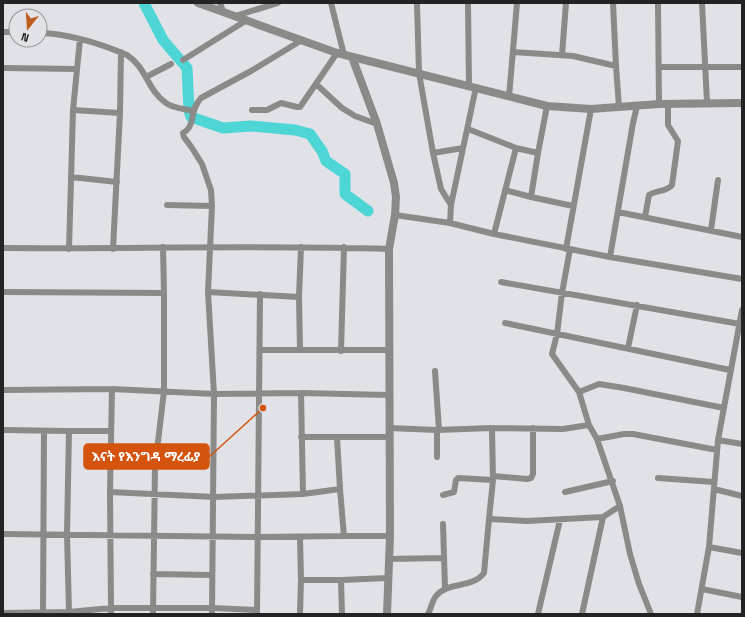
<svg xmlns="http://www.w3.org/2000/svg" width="745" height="617" viewBox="0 0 745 617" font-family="'Space Grotesk','Noto Sans Ethiopic',sans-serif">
<rect width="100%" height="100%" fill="#e1e2e7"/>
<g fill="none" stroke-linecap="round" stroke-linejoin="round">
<path stroke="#4ed6d6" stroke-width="11" d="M144,3l19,37 24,28 2,42 2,7 32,11 28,-2 44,4 15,4 12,17 4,10 19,13v20l23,17"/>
<path stroke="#8a8a88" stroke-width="6" d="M220,3l3,8
M331,3l13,52
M417,3l2,70 14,80 8,36 10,16
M468,3l1,83
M613,3l3,63 3,41
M658,3l1,101
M702,3l5,99
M235,16l43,-13
M3,32h13
M40,33c31,1 59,10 87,22 20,13 20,35 39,48 6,5 19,6 27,8
M513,52l60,4 43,10
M562,55l4,-52
M183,60l64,-40
M659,67h83
M3,68l74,1
M146,77l25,-13
M316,84l26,24 13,8 22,8
M509,97l8,-94
M73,110l47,3
M252,110h15l14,-7 16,4h3l37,-54
M468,129l48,19 22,5 -7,44 -26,-7
M433,153l30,-5
M538,153l9,-47
M71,177l46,5
M531,197l42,9
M167,205l45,1
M618,212l124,25
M395,215l55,8 44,11 116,23 132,22
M645,217l4,-22c7,-5 18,-3 23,-10l6,-44 -10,-16v-21
M450,223l1,-18 25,-118
M711,230l7,-50
M494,234l22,-86
M3,248c129,1 257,-3 386,1
M69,249l4,-139 7,-71
M113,249l7,-136 1,-61
M566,249l25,-140
M570,249l-8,44 -5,41 -5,20 27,38 10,33 8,14 23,67 10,48 9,30 12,30
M610,257l23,-134 4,-17
M501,282l239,42
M3,292l161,1
M208,292l91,5
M505,323l225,47
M628,348l9,-43
M260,350h129
M300,350l-1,-53 2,-50
M341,351l3,-104
M435,371l4,59
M3,390l109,-1 102,5 87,-1
M579,392l20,-8 25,4 100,20
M389,428l48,2 55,-2 71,1 26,-4
M3,430l66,1h42
M437,430v27
M301,437h89
M597,439l27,-5h9l84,16
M718,440l24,4
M493,476l34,3 4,-1 2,-4v-46
M658,478l56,4
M340,489l4,47h46
M714,489l28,7
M110,492l104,5 89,-3 37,-5 -3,-51
M565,492l48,-11
M303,494l-2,-101 88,2
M443,495l11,-3 2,-12 2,-2 35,2
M489,519l4,-39 -1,-52
M443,524l2,64
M3,534l255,3 86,-1
M300,537l1,43
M709,547l33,6
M389,559l54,-1
M153,574l58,1
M702,589l40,8
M69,612l-2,-78 2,-103
M3,613l66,-1 42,-4 -1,-116 2,-103
M43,614l1,-183
M111,614v-6h101l45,2
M153,614l2,-147 9,-76v-98l-1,-46
M212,614l2,-220 -6,-102 4,-86 -1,-16 -9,-26 -10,-16 -8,-11 -1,-4c2,-1 4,-3 5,-4 7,-9 2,-19 13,-31l50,-27 51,-31
M257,614l3,-320
M300,614l1,-34h40
M342,614l-1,-34 47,-2
M428,614c3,-5 4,-13 8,-18 12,-15 36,-7 48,-23l5,-54 38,2 76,-4 17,-11
M538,614l22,-94
M582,614l21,-97
M697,614l12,-67 9,-107 24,-130"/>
<path stroke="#8a8a88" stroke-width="8" d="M198,3l139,50 210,53 44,3 68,-5 83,-1
M352,57l25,67 17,59 2,14 -1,18 -6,34 1,287 -3,78"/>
</g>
<path fill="none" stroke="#d4540e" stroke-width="1.5" d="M263 408L209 457"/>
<circle fill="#d4540e" stroke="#e1e2e7" stroke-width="1.5" cx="263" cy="408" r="4"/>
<rect fill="#d4540e" stroke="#d4540e" stroke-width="1.5" x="84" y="444" width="125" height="25" rx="4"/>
<g font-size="13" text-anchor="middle" font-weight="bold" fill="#fff">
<text x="146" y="461">እናት የእንግዳ ማረፊያ</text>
</g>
<rect width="745" height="617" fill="none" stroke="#232325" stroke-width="8"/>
<g transform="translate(28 28) rotate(197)"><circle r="19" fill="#e1e2e7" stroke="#959699"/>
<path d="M0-3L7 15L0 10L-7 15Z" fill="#bf5d21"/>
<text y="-6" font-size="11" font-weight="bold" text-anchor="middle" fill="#232325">N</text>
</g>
</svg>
